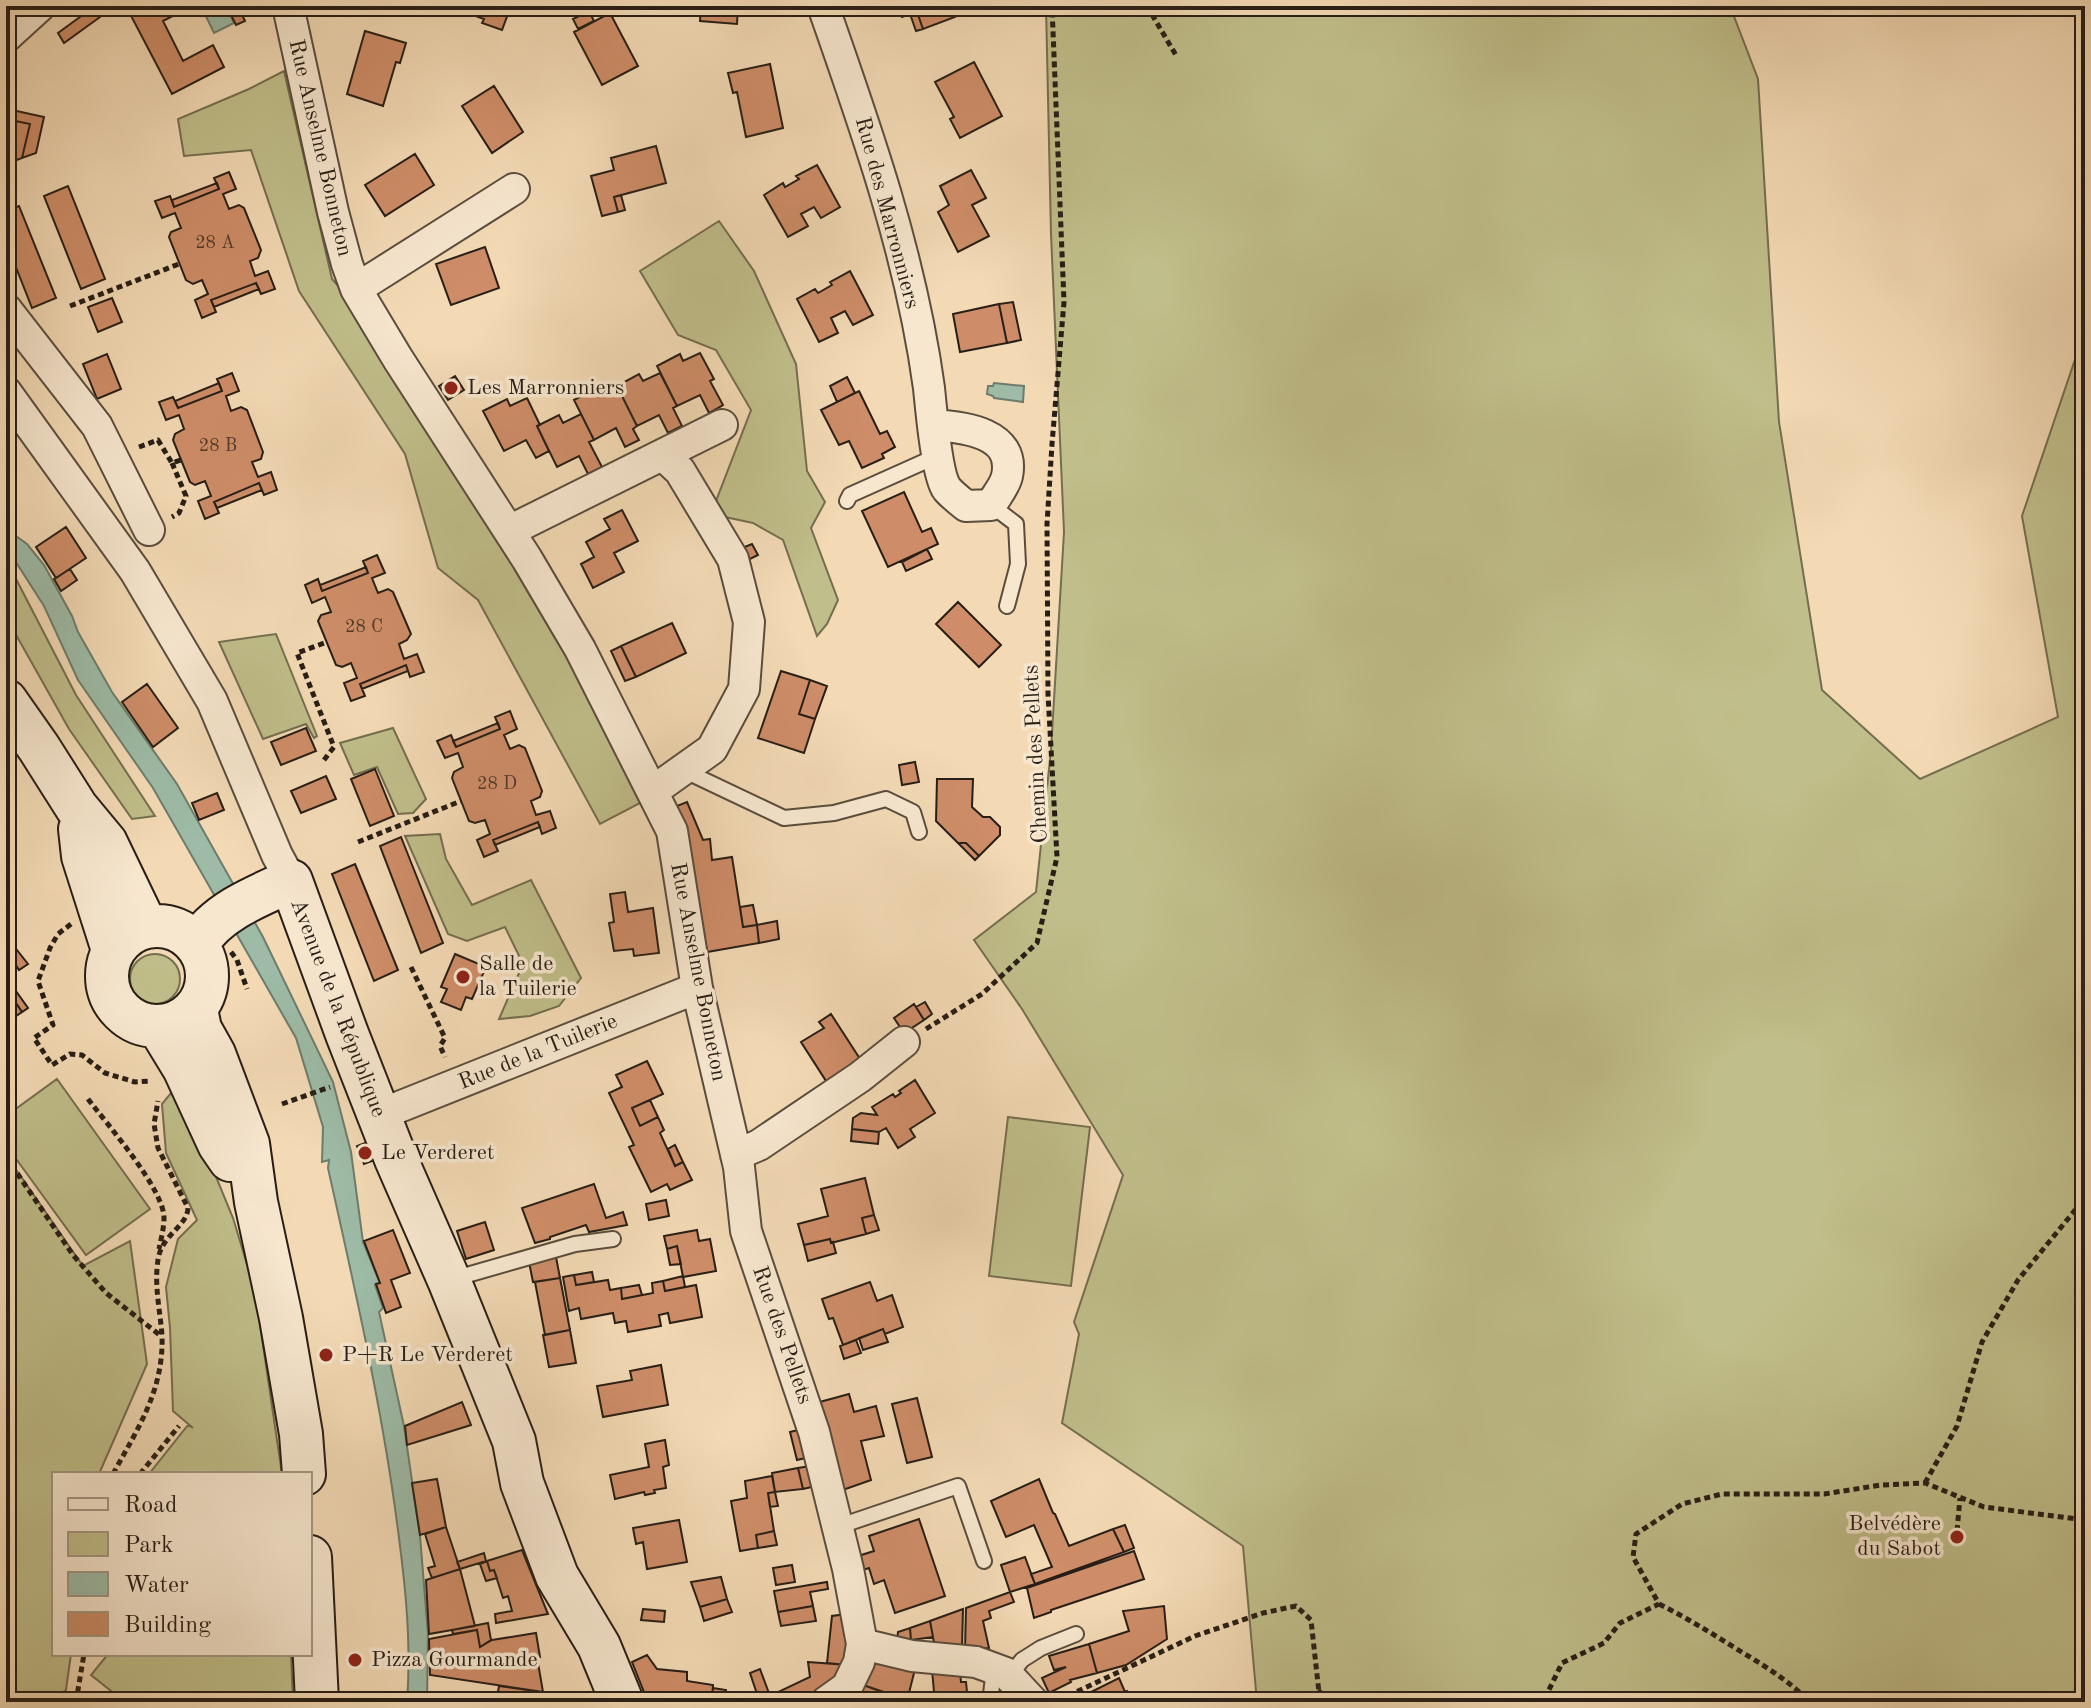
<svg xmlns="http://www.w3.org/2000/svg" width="2091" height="1708" viewBox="0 0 2091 1708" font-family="'Old Standard TT',serif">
<rect width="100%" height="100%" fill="#f3dab5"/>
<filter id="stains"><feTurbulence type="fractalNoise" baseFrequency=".0025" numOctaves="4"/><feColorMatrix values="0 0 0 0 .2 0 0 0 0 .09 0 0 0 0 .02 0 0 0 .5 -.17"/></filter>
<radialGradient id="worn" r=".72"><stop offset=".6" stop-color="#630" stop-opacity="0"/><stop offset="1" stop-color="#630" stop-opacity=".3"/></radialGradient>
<path fill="#c0be8a" stroke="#746e50" stroke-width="2" d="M1046,6h684l28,73 21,343 43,268 98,89 138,-62 -36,-201 63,-186v1372h-828l-14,-156 -181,-123 17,-89 -5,-12 49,-147 -101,-166 -48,-69 62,-48 15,-142 13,-218 -13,-298z
M284,71l48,208 31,35 201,332 76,157 -40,21 -122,-224 -40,-32 -33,-114 -106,-163 -48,-141 -67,6 -6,-37 71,-30z
M719,221l35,50 42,93 11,107 18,31 -14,26 27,72 -11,24 -10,12 -34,-96 -30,-17 -42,-9 40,-104 -35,-60 -38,-15 -38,-64z
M6,570l9,7 61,118 79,121 -23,3 -63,-90 -63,-112z
M276,634l41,102 -3,2 -8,-14 -43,15 -44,-97z
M393,728l33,71 -13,14 -15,1 -21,-47 -23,8 -14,-32z
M440,834l6,25 26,46 59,-25 50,98 -22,28 -29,10 -31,3 24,-55 -18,-37 -38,14 -19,-7 -43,-98z
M130 979a25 25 0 1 1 50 0a25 25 0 1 1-50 0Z
M57,1079l93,130 -64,46 -80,-110v-29z
M175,1088l30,62 28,68 22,73 27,183h-133l39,-49 5,3 -20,-17 -3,-83 -4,-41 12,-48 19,-19 -31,-67 -4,-49z
M1008,1117l82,10 -19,159 -82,-10z
M6,1155l77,111 47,-25 17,123 -48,110h-45v180h17l-5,36 -18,12h-42z
M108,1654h183l2,48h-168l-34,-27z"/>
<path fill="#9dbba7" stroke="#6e7c6d" stroke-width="2" d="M201,6h25l8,17 -20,10z
M994,383l30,3 -1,16 -29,-4 -1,-2 -6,-2 1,-8h5z
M6,529l21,15 17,21 28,51 6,16 34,60 65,92 86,153 70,145 18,70 12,90 17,41 -5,2 8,23 -4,4 25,114 16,110 8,98 -1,68h-20c5,-65 -3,-129 -12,-194 -16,-115 -42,-227 -67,-340l1,-8 -7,2 1,-35 -27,-89 -143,-250 -75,-108 -34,-74 -32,-50 -6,-4z"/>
<path fill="#ce8d68" stroke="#271e16" stroke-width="2" d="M95,6h9l3,6 -43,31 -6,-10z
M137,6h45l2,4 -21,11 20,40 30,-16 11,22 -52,27 -44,-84z
M230,6h8l7,15 -9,4 -9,-18z
M448,6h63l-9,24 -20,-7 2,-4z
M701,6h37l-1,18 -37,-3z
M915,6l8,23 -7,2 -6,-17 -8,3 -3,-6z
M915,6h36l4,11 -32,12z
M589,11l5,10 -16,8 -5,-10z
M610,13l28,53 -36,19 -28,-53z
M365,31l41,12 -6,20 -4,-1 -13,44 -36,-12z
M974,62l28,54 -42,22 -10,-19 4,-2 -19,-35z
M770,64l13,64 -37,9 -9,-45 -4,1 -5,-20z
M494,86l29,46 -31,21 -30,-47z
M12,110l32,7 -8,36 -14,5 8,-34 -24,-5v-5z
M6,119l24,5 -8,34 -16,6z
M656,146l10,37 -52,14 4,15 -16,4 -11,-40 23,-6 -3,-12z
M415,154l19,31 -49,31 -20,-31z
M817,165l23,42 -19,11 -7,-11 -13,7 7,12 -20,11 -24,-42 19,-12 2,4 14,-8 -3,-3z
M971,170l15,28 -14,7 17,31 -31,16 -20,-40 11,-7 -9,-19z
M229,172l7,17 -13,5 6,15 10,-4 5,3 17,42 -3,8 -8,3 5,15 13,-5 7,18 -14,5 -5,-11 -45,17 5,12 -14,6 -7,-18 13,-6 -6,-14 -9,4 -7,-4 -17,-43 2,-5 10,-4 -6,-15 -13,5 -7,-17 15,-5 4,11 45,-18 -5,-11z
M217,183l2,6 -45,18 -2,-7z
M68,186l37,93 -24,10 -37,-93z
M621,195l4,15 -7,2 -4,-15z
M19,206l37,92 -24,10 -26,-66v-31z
M485,247l14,41 -48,17 -15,-41z
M850,271l23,44 -20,10 -8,-14 -14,7 7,15 -19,9 -22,-43 18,-10 3,4 14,-8 -2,-3z
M256,283l3,6 -45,18 -3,-7z
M112,298l10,24 -24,10 -10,-25z
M1013,302l8,38 -14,3 -8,-39z
M999,304l8,39 -47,9 -7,-38z
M700,353l14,26 -4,2 13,24 -14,8 -9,-18 -23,11 -20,-40 23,-12 3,7z
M107,354l14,35 -24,10 -14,-35z
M232,373l7,18 -13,5 5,15 10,-4 6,3 16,42 -2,7 -9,3 6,15 13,-5 6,18 -13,5 -5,-12 -45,19 5,11 -14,6 -7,-18 13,-5 -6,-15 -10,4 -5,-3 -17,-42 2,-6 9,-5 -5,-14 -13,5 -7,-18 14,-5 5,11 44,-17 -5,-12z
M660,373l17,33 -4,2 9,18 -14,7 -9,-18 -22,11 -20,-40 22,-12 4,7z
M455,376l9,14 -16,10 -9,-14z
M847,377l8,16 -18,9 -7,-16z
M219,383l3,8 -44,17 -3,-7z
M617,386l20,40 -4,3 6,11 -14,7 -9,-19 -22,12 -20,-40 22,-12 3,7z
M859,391l21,43 7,-3 8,16 -13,7 2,4 -22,10 -13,-27 -10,4 -18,-35z
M527,398l13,27 -3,1 12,25 -13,7 -10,-18 -22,11 -21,-40 24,-12 3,7z
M581,414l13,26 -5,2 13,25 -14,7 -9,-18 -22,11 -20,-41 22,-11 4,8z
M259,483l3,7 -45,18 -3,-6z
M904,492l18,40 9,-4 7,16 -50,23 -26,-56z
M622,510l16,31 -24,12 10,19 -31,16 -12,-24 13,-7 -8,-15 24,-13 -6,-10z
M66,527l20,31 -30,20 -20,-31z
M752,544l6,11 -10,5 -6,-12z
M927,549l5,10 -26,12 -4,-9z
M377,555l8,18 -13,5 6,15 10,-4 5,3 18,42 -4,6 -8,4 5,15 13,-5 7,18 -14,5 -4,-12 -46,19 5,12 -14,5 -7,-18 13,-5 -6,-15 -9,4 -6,-2 -18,-44 3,-6 10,-3 -6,-15 -13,6 -7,-18 13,-6 4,12 46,-18 -5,-12z
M366,567l2,6 -46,18 -2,-6z
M70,569l7,11 -16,11 -7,-12z
M958,602l43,43 -22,22 -43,-43z
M672,623l14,30 -50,24 -15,-31z
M621,646l15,31 -11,4 -14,-30z
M406,665l2,6 -46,18 -2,-5z
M781,671l29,9 -11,34 16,5 -11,34 -46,-15z
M810,680l17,6 -12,33 -16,-5z
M147,684l31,44 -25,19 -31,-45z
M510,711l7,18 -13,6 6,14 9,-4 6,3 17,43 -2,6 -9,4 5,14 14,-4 6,17 -14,6 -4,-12 -45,18 5,11 -14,6 -7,-17 13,-6 -5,-14 -10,3 -6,-2 -17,-43 2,-6 9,-5 -5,-14 -13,5 -8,-17 14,-6 5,12 44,-18 -5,-12z
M498,723l2,6 -44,18 -3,-6z
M306,728l10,23 -35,14 -10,-23z
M915,762l4,20 -17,3 -3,-20z
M375,769l19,47 -24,10 -19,-47z
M326,776l10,23 -35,14 -10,-22z
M937,779h36l-1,28 11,10h7l10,10v8l-21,21 -13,-13h-8l-22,-22z
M217,793l7,17 -25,10 -7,-17z
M687,802l16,38 7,-1 2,21 20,-3 11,70 14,-2 2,18 -52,9 -17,-104 -18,-40z
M538,822l2,5 -45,18 -2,-5z
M401,837l42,106 -22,10 -41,-107z
M958,843h8l13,13 -4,4z
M355,864l43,106 -24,11 -42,-107z
M625,892l3,20 25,-4 6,45 -25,3 -1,-7 -19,2 -5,-28 5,-1 -4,-28z
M753,905l4,20 -14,2 -3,-20z
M777,921l2,18 -20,4 -2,-18z
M13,945l15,19 -9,6 -13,-20z
M455,954l31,13 -14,32 -6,-2 -5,13 -20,-8 6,-13 -6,-2z
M6,977l22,31 -6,4 -16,-24z
M6,988l16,24 -16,11z
M925,1002l7,12 -8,6 -8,-13z
M914,1004l10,16 -20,13 -10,-15z
M831,1014l31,48 -34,22 -27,-42 23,-14 -5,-6z
M647,1061l16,33 -31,14 8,18 18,-9 6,13 -4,3 15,33 8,-4 9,18 -22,10 -3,-6 -16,8 -22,-45 5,-2 -25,-52 13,-6 -6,-12z
M915,1080l20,33 -25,16 5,8 -17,11 -12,-20 -7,4 -27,-3 1,-11 8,-5 16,2 -5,-8 21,-13 2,3 6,-4 -2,-2z
M650,1100l8,17 -18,9 -8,-18z
M852,1129l27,3 -1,12 -27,-3z
M365,1143l7,18 -8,3 -7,-18z
M675,1145l8,17 -8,4 -7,-17z
M865,1178l9,37 -12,3 4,16 -35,9 -1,-4 -26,6 -6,-21 30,-8 -7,-27z
M594,1184l12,34 17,-6 4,13 -38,7 -3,-7 -36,12v2l-15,4 -13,-35z
M666,1200l3,16 -20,4 -3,-16z
M874,1215l5,15 -13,4 -4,-16z
M485,1222l9,28 -28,9 -9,-28z
M393,1230l17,43 -19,7 10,27 -15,6 -10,-29 4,-1 -16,-42z
M697,1230l2,11 11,-2 6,32 -33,6 -6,-31 -10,3 -3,-13z
M830,1239l1,4 2,-1 3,11 -28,8 -4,-16z
M677,1246l4,18 -11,1 -3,-16z
M556,1257l4,21 -27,4 -4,-20z
M592,1272l2,10 -18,3 -2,-10z
M574,1275l2,10 32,-5 2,10 11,-2 1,11 31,-6 -1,-10 11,-2 2,10 31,-6 6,32 -32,6 -2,-10 -9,2 2,11 -33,6 -2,-11 -11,2 -2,-10 -32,6 -2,-11 -10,3 -6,-34z
M683,1276l2,11 -20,4 -2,-10z
M560,1278l10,52 -25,5 -10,-53z
M870,1282l7,19 15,-6 11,32 -18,7 -2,-5 -40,16 -10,-27 -4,1 -7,-20z
M639,1285l3,10 -20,4 -1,-11z
M883,1329l5,13 -25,8 -4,-12z
M570,1330l6,33 -27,4 -6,-32z
M856,1340l5,13 -17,6 -4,-13z
M661,1365l7,40 -65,12 -6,-31 35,-6 -2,-9z
M849,1394l5,18 22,-6 8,30 -23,5 10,39 -31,11 -24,-88z
M917,1398l15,59 -25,6 -15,-59z
M462,1402l9,23 -64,20 -2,-19z
M806,1428l8,28 -17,4 -7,-28z
M665,1440l4,25 -6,2 3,21 -12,2 1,3 -10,2 -1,-3 -29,7 -5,-24 39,-8 -4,-23z
M816,1465l4,20 -17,4 -5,-21z
M798,1468l5,21 -28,3 -3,-19z
M772,1476l3,16 -7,1 6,38 -18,4 2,13 -18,3 -9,-50 16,-3 -2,-17z
M437,1479l9,48 -26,8 -8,-52z
M1039,1479l14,34 2,1 14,32 44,-17 11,23 -89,32 -4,-10 21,-7 -18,-42 -28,12 -15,-36z
M775,1492l3,14 -8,1 -2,-14z
M919,1519l26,77 -50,17 -11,-33 -10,4 -5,-16 -9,3 -5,-14 19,-6 -5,-15z
M679,1520l8,42 -40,7 -4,-27 -7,2 -3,-16z
M1125,1525l9,23 -10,4 -11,-23z
M446,1527l14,42 -28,9 -4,-10 7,-2 -10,-32z
M774,1531l3,14 -19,3 -2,-13z
M522,1550l26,64 -52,9 -1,-9 17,-3 -4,-15 -5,2 -9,-28 -4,1 -3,-10z
M1134,1551l10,28 -93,31v2l-17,6 -7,-30z
M484,1553l2,8 -26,8 -3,-7z
M1025,1557l10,27 -25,8 -9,-27z
M487,1561l3,10 4,-1 3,8 -11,3 -6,-17z
M792,1565l3,17 -19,3 -3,-17z
M460,1569l15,57 -46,8 -3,-54z
M721,1577l6,22 -27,8 -9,-25z
M827,1582l1,7 -18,3 3,14 -35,6 -4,-21z
M1010,1592l4,10 -25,9 2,7 -8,3 6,27 -24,2 1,-42z
M727,1599l5,13 -28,9 -4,-14z
M813,1606l3,15 -35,5 -3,-14z
M1164,1606l3,33 -41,26 -29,8 -8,-29 40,-13 -6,-20z
M643,1609l22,2 -1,11 -23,-2z
M963,1609l-1,38 -27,1 -5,-27z
M847,1614l1,51 -21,-2 5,-47z
M930,1621l3,16 -22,3 -1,-12z
M488,1623l3,17 -11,7 -3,-17 -24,4 -1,-4z
M910,1628l1,12 -14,1 1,-9z
M477,1630l3,17 12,-7 44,-7 4,24h-3l6,35 -113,-17 -1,-36z
M1089,1644l8,29 -27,7 1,2 -22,11 -7,-15 24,-11 -12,3 -5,-14z
M647,1655l10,14 30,3v9l26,4 -1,14 26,3h-90l-16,-40z
M886,1661l29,8 -8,32 -44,-16 10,-22 13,2z
M808,1662l40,3 -12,21 -31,16h-57l-1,-4 10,-4 -7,-21 10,-4 10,27 40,-19z
M932,1670l28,2 1,10h5l2,20h-33z
M1119,1678l6,14 2,-1 7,11h-38l-5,-10z
M863,1685l30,10 -3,7h-33z
M499,1686l64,9 -1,7h-66z
M713,1688l13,2 -1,12 -13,-3z"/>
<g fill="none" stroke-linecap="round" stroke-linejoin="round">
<g stroke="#5a4d3e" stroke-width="18">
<path id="lane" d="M847,501l3,-6 87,-39
M991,505l25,19 2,40 -11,42
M683,770l101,48 50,-5 52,-14 27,13 6,20
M453,1279l122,-35 38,-5
M837,1527l121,-41 26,75
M1009,1677l13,-17 19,-12 35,-14
M990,1702l4,-33"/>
</g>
<g stroke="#5a4d3e" stroke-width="34">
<path id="street" d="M288,6l45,206 14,52 9,25 42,70 129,200 53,90 92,182 25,157 42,179 7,64 68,201 34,137 14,75 -3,18 -12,25 -21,15
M823,6c44,125 88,250 106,382 2,20 8,88 18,101 5,6 13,12 19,17l25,-1c5,-9 14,-19 16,-29 9,-43 -43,-49 -73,-51
M6,37l34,-31
M356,289l158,-100
M6,309l91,117 52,104
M6,392l129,179 77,130 65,154 14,26
M509,531l213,-106
M653,791l59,-42 32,-60 5,-67 -16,-63 -53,-88 -17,-16
M379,1115l318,-127
M736,1155l23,-10 101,-68 44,-35
M862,1644l50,12 64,6 30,11 27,29"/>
</g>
<g stroke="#271e16" stroke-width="46">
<path id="secondary" d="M6,701l33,47 38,60 29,35 40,83
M80,829l3,27 30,94
M107 976a50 50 0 1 1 100 0a50 50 0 1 1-100 0Z
M197,944c19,-32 60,-48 94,-63l56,153 49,125 53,121 65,161 8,42 35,93 42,70 23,56
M196,1009l4,20 14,25 34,90 8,58 25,116 20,116 3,40
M159,1027l25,41 35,76 11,16
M310,1557l7,145"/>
</g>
<path stroke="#271e16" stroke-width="5" stroke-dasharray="6 4" stroke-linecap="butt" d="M1147,6l30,51
M70,306l109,-42
M139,447l19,-7 14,23 9,-3
M172,463l14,33 -7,17 -7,4
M324,760l10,-13 -37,-94 30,-11
M358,842l103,-41
M71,924l-13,10 -8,14 -12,33 15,44 -19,13 18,27 18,-11 12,1 23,18 30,9 16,-1
M231,952l6,8 10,29
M411,967l34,71 -5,8 5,11
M926,1029l56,-35 55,-51 20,-86 -9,-163 -1,-170 5,-80 12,-142 -12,-296
M88,1099c19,25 76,90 76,119 0,10 -3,21 -5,31
M282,1104l48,-17
M6,1157l67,98 33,38 55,43
M113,1474c25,-46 51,-84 49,-139 -2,-25 -8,-50 -4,-75 3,-25 29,-33 30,-52l-30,-60 -4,-24 4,-23
M140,1474l39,-48
M1925,1483l32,-57 25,-84 36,-62 67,-82
M1957,1531l3,-33
M1659,1604c28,14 54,30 81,47 25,15 49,30 70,51
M1318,1690l12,12
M1059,1700l136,-64 68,-23 33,-7 15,14 9,82
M76,1702l8,-48
M1535,1702l10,-4 17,-35 42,-20 16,-20 39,-19 -26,-47 3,-23 46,-30 40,-10h102l57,-9 44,-2 59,24 101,13"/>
<use href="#lane" stroke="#f7e7cf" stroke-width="14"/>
<use href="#street" stroke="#f7e7cf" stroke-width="30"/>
<use href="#secondary" stroke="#f7e7cf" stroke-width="42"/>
</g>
<g fill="#8f2418" stroke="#f7e7cf" stroke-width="3">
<circle cx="451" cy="388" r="8"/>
<circle cx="463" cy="977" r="8"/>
<circle cx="365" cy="1153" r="8"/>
<circle cx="326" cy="1355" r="8"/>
<circle cx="1957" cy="1537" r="8"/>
<circle cx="355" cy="1660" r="8"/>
</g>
<g text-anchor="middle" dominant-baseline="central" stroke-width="7" stroke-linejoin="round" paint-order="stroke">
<g font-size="18" fill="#513a2a">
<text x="215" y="243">28 A</text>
<text x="218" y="446">28 B</text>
<text x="364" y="627">28 C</text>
<text x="497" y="784">28 D</text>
</g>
<g font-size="22" fill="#271e16" stroke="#f7e7cf">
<text transform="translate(320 148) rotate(77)">Rue Anselme Bonneton</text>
<text transform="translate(887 213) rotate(75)">Rue des Marronniers</text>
<text transform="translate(1036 754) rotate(-93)">Chemin des Pellets</text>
<text transform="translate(698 972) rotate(79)">Rue Anselme Bonneton</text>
<text transform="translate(338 1008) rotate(69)">Avenue de la République</text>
<text transform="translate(538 1052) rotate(-22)">Rue de la Tuilerie</text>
<text transform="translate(782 1335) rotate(71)">Rue des Pellets</text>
</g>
<g font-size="22" fill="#271e16" stroke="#f7e7cf" text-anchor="start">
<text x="467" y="388">Les Marronniers</text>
<text x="479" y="964">Salle de<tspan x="479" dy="25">la Tuilerie</tspan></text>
<text x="381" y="1153">Le Verderet</text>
<text x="342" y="1355">P+R Le Verderet</text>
<text x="1941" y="1524" text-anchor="end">Belvédère<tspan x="1941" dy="25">du Sabot</tspan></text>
<text x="371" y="1660">Pizza Gourmande</text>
</g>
</g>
<rect width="2091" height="1708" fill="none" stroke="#f3dab5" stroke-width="32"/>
<rect x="8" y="8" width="2075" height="1692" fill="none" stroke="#271e16" stroke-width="4"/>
<rect x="16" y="16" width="2059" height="1676" fill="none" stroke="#271e16" stroke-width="2"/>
<rect x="52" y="1472" width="260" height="184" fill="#f7e7cf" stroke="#a49785" stroke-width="2"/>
<rect x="68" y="1498" width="40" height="12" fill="#f7e7cf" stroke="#a49785" stroke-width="2"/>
<text x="124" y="1512" font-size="24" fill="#271e16">Road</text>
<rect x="68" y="1532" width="40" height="24" fill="#c0be8a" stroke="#a49785" stroke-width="2"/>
<text x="124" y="1552" font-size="24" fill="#271e16">Park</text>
<rect x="68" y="1572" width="40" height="24" fill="#9dbba7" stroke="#a49785" stroke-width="2"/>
<text x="124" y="1592" font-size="24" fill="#271e16">Water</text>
<rect x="68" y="1612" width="40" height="24" fill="#ce8d68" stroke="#a49785" stroke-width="2"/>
<text x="124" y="1632" font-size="24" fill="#271e16">Building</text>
<rect width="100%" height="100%" filter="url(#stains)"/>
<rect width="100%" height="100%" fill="url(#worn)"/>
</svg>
